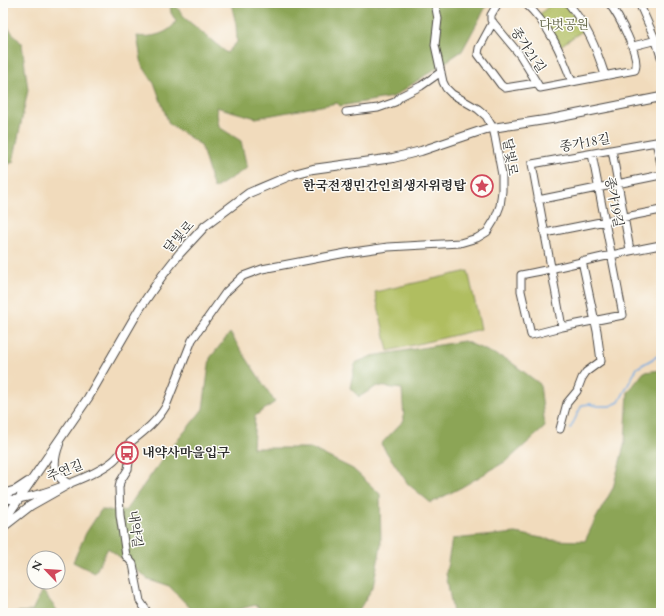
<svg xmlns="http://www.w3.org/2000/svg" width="664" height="616" viewBox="0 0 664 616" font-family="Cardo,'Noto Serif KR',serif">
<rect width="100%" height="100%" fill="#fdfcf7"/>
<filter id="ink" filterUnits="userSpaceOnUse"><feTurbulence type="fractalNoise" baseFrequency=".025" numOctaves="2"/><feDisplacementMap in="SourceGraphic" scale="8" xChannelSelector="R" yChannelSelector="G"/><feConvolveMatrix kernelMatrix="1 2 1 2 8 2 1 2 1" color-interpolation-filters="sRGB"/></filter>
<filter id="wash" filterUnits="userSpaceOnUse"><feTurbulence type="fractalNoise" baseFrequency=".012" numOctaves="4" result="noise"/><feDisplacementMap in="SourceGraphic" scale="16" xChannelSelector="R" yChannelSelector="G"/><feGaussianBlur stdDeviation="0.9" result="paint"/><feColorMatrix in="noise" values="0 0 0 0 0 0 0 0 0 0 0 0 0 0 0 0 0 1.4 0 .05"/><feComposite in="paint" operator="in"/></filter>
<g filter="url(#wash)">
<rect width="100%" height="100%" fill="#f1dbbc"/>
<path fill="#b0be60" stroke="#6e7446" d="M552,3h12l20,27 -24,16 -21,-31z
M468,271l13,58 -93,22 -13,-59z"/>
<path fill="#8ca556" stroke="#5c6840" d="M170,3h4l12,16 41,34 10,-11 -1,-18 -5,-21h257l-26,48 -69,46 -53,9 -3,-3 -81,15 -40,-11 3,20 22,14 6,27 -33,21 -13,-44 -32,-21 -14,-39 -13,-20 -5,-29c13,2 33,-2 39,-15l-5,-8z
M3,22l19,22 6,46 -15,72 -10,5z
M230,333l45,69 -20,14 -2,32h57l43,21 27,25 1,52 -8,41 -16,26h-91l-10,-8 -32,8h-29l-26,-27 -21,-7 -40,-31 -13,25 -22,-11 13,-29 15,-23 24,1 39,-54 39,-48 7,-51z
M464,341l44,19 32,24 5,43 -37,33 -46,27 -31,16 -23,-19 -27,-40 23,-24 -2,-31 -25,-3 -18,11 -9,-9 5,-25 17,-7z
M661,370v243h-208l-7,-40 6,-34 64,-6 36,7 33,1 10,-21 18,-32 12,-46 3,-50 16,-20z
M42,590l17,23h-56l29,-2z"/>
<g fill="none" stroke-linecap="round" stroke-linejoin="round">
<path stroke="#74abe3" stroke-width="1.5" d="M570,429l12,-24 8,-1 8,2h12l9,-4 18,-34 24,-14"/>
</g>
</g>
<g filter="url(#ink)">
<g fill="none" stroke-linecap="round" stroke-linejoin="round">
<g stroke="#494541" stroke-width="9">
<path id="minor" d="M498,3l-7,12v5l29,35 20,33 95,-18c6,-14 -17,-55 -26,-67
M525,3c24,22 36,49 47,79
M568,3c20,25 27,42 37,72
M639,3l17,38 5,16
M493,22l-14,26 -1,6 23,31 4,3 31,-5
M633,46l28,-7
M346,112l32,-4 17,-6 6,-6 20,-10 20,-14
M612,150l18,100
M592,154l31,161 -61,12 -31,8 -10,-44v-16c47,-9 93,-22 140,-30
M538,200l123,-25
M545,233l116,-23
M562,327l-30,-163 124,-22 5,22
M560,429l7,-26 10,-12 5,-13 4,-6 15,-11 -4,-30 -15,-70
M127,446l2,16 -1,7 -8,13 -1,6 1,27 6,41 7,8 7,37 8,12
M3,499c5,0 10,1 15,0 24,-4 77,-23 95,-38 5,-4 9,-11 14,-16 15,-12 29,-22 39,-39l26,-66 34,-48 17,-16 19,-7 84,-16 42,-6 72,-4 17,-5 10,-6 8,-13 5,-13 2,-15v-16l-7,-38 -2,-9 -7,-12 -8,-7 -26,-15 -6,-6 -3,-6 -8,-37 3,-26 -3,-16"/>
</g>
<g stroke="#494541" stroke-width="10">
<path id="major" d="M59,444c-6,16 -8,31 10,40
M3,494l13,-4 12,-8
M3,522l85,-124 52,-90 22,-32 18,-23 25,-27 44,-33 45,-19 19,-5 80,-11 28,-7 65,-22 65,-10 110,-22
M3,527l27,-21 39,-22"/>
</g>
<use href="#minor" stroke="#fff" stroke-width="7"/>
<use href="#major" stroke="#fff" stroke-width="8"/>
</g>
</g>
<defs>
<g id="sight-ring" transform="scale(1.15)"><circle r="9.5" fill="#fdfcf7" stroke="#d1495b" stroke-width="1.5"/><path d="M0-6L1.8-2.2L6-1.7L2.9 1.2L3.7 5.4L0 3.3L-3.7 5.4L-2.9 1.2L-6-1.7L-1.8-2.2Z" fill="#d1495b"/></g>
<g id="bus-ring" transform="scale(1.15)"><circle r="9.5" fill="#fdfcf7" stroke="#d1495b" stroke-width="1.5"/><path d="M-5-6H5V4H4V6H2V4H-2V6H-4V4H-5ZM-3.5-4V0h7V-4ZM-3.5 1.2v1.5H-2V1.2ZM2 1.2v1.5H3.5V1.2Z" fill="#d1495b"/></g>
</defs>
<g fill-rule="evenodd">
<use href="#sight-ring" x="482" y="186"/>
<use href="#bus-ring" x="127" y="453"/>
</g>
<g text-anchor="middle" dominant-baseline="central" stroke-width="3" stroke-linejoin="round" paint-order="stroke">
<g font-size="13" fill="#5a5e3e" stroke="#fdfcf7">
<text x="564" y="25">다벗공원</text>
</g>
<g font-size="13" fill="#2b2b2b" stroke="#fdfcf7">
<text transform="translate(528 50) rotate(56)">종가21길</text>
<text transform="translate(585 143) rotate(-10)">종가18길</text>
<text transform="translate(510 157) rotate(81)">달빛로</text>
<text transform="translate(614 202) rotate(79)">종가19길</text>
<text transform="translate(179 237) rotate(-48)">달빛로</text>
<text transform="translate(65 471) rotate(-21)">주연길</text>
<text transform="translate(135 529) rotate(82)">내약길</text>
</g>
<g font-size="13" font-weight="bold" fill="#2b2b2b" stroke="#fdfcf7" text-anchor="end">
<text x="466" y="186">한국전쟁민간인희생자위령탑</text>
<text x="142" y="453" text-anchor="start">내약사마을입구</text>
</g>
</g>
<rect width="664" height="616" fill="none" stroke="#fdfcf7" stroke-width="16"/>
<g transform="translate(46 570) rotate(295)"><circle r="19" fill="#fdfcf7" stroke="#a9a8a5"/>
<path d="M0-3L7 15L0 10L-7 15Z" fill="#d1495b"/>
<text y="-6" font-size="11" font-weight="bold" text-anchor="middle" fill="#2b2b2b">N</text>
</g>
</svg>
